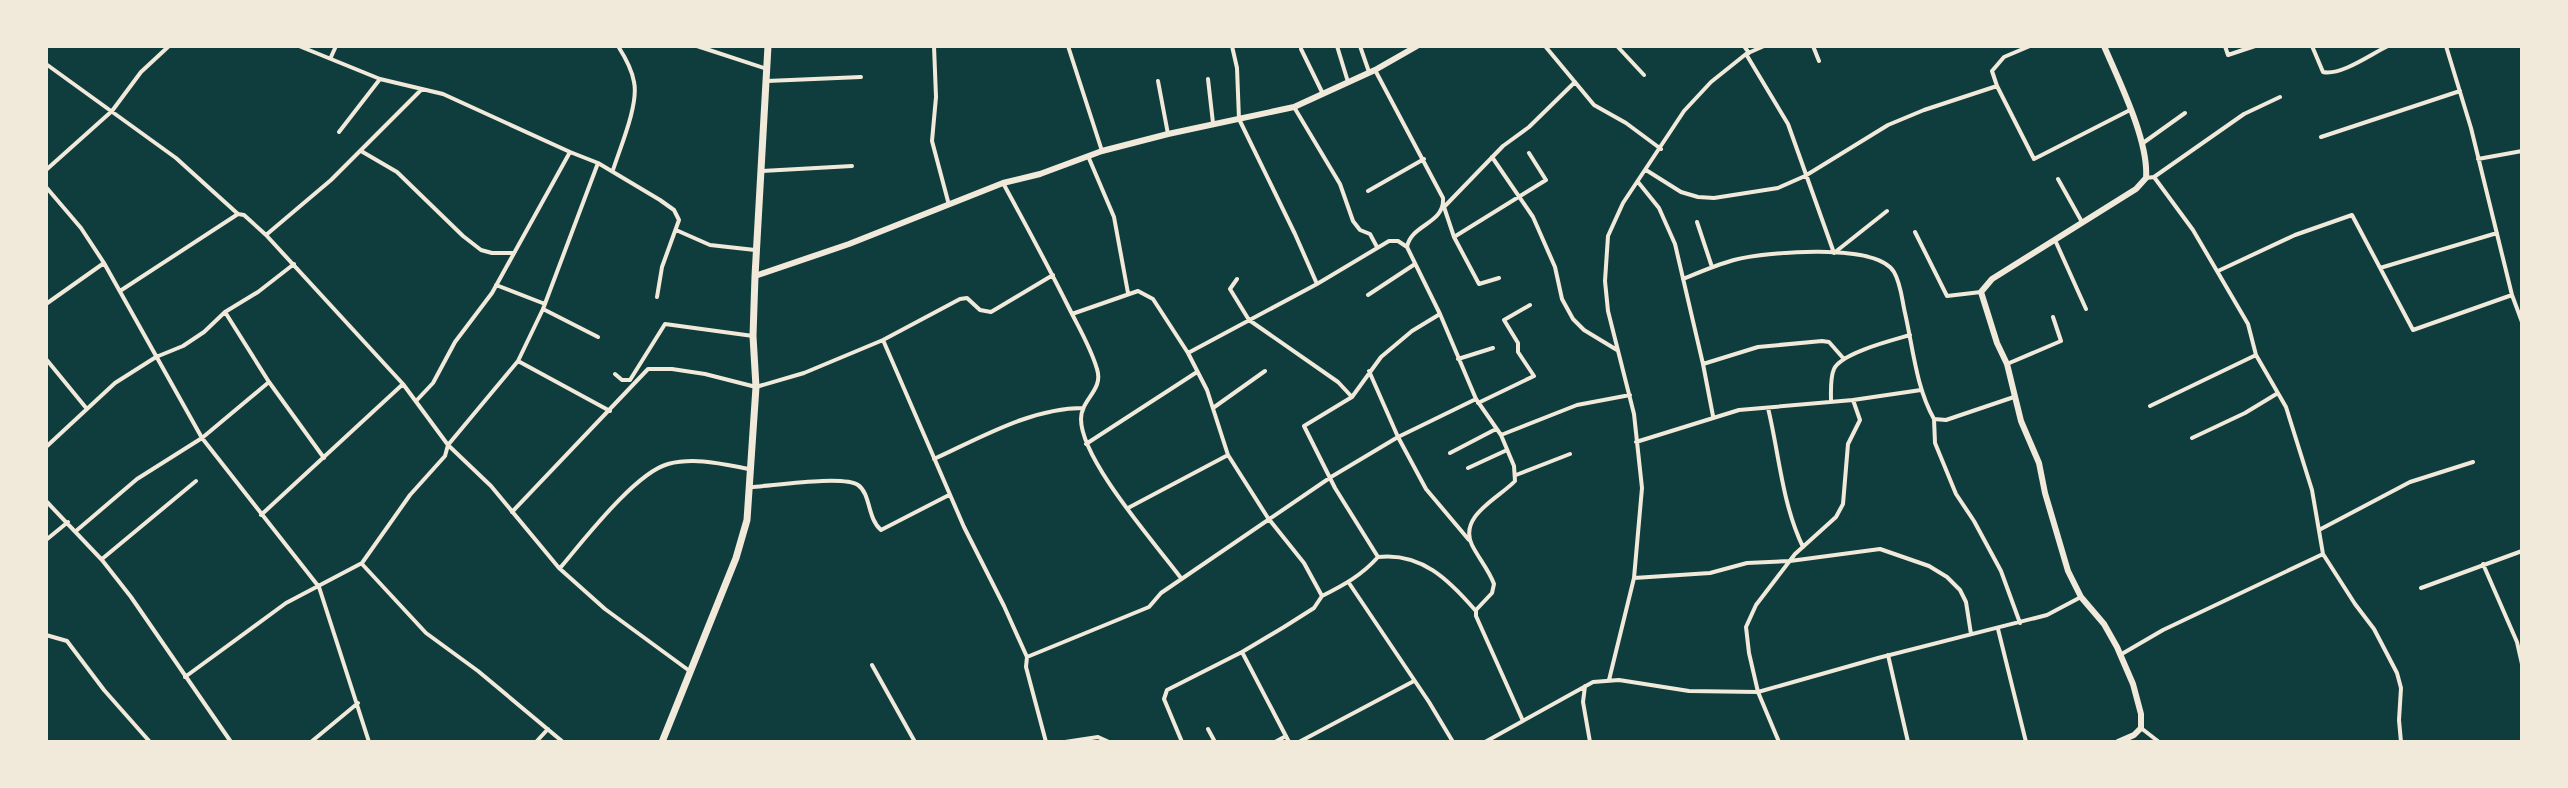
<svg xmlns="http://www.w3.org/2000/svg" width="2568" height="788" viewBox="0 0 2568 788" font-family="'Noto Sans',sans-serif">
<rect width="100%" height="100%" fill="#0f3d3e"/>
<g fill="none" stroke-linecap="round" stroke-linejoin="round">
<path stroke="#f1e9da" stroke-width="4" d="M299,46l81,33 63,15 127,58 28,11 62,37 14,10 5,10 -17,47 -5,30
M697,46l70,23
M934,46l2,51 -4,44 17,64
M1068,46l34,105
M1232,46l5,22 2,51 56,115 22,50
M1337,46l11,36
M1360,46l9,26
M1545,46l49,59 32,18 35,26
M1617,46l27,29
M1744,46l5,7
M1813,46l6,15
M2225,46l3,9 27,-9
M2312,46l11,26c18,4 48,-18 65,-26
M2446,46l25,82 41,167 10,27
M1301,49l22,45
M1746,54l42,70 46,129 53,-42
M331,57l5,-11
M46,64l130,94 62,56 6,1 22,20 137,149 45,61 43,41 68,82 46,41 86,63
M1375,70l68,128c2,26 -32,26 -36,49l33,67 36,85 25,36 13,31 1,15c-16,17 -57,35 -43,64 7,14 17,25 22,39l-2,9 -16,17v6l47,105
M1208,79l5,44
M767,81l94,-4
M1158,81l10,53
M1997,86l37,73 96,-49
M1294,107l46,77 13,37 7,9 10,4 7,13
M339,132l41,-53
M2321,137l139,-46
M2143,143l42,-30
M361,151l36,21 66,64 18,14 11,3h21
M1088,156l26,61 14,76
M1492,157l41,60 22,50 7,32 11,20 11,11 33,20
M2478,159l44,-8
M46,170l66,-59 29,-39 28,-26
M613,170c7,-22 26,-66 21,-88 -2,-13 -9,-25 -16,-36
M1646,170l35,22 17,5 16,1 64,-10 27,-12 83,-51 36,-15 73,-24 -5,-15 12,-14 26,-11
M761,171l91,-5
M2154,177l90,-63 36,-17
M2146,178l8,-1 39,53 55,94 8,31 30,52 26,83 11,64 32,50 19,25 23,44 4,15 -2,32 2,22
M2058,179l24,43
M1638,182l21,26 16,36 28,120 10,52
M1003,183c23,42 45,83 66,125 10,20 22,40 28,61 7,21 -16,30 -16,50 0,41 74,124 100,159
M46,187l35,41 23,35 98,175 117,149 50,155
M1368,191l56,-32
M1697,222l15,45
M676,230l34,15 45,5
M1915,232l32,64 34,-4
M266,235l65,-55 91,-91
M1454,237l92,-57 -17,-27
M2055,240l31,69
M2380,268l117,-35
M2218,271l77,-36 57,-20 61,115 99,-35
M1499,278l-20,6 -25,-47 -10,-30 59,-61 26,-19 46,-45
M1237,279l-7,10 19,31 89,62 14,15
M1683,279c17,-7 33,-14 51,-19 30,-8 142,-18 160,12 7,12 8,28 11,41 8,35 11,74 29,106l12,1 68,-23
M496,285l49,19
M120,291l118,-77
M1368,295l47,-31
M46,304l58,-41
M543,309l55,28
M225,312l44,70 55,76
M1072,314l66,-23 15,8 35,54 19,37 21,65 40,63 36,45 18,33 -8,12 -30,19 -42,25 -75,38 -3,9 18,43
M883,340l81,187 40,79 23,51
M1188,353l129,-69 72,-43h9l9,6
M46,359l41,50
M1458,359l35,-11
M518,361l92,50
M1703,364l55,-17 64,-6 7,1 15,17
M2007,364l54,-23 -8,-24
M1369,371l29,66 28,52 43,51
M615,374l7,6h8l35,-56 88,12
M417,400l16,-17 22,-41 37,-49 78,-141
M1831,401c0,-10 -1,-23 3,-32 7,-16 59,-29 76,-34
M1478,403l56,-27 -16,-24v-9l-14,-23 26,-15
M2150,406l106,-51
M1213,408l52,-37
M1768,408c11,45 14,96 35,139
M1934,419l1,24 21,51 18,27 27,50 19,52
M1501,435l76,-30 53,-10
M2192,438l53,-25 33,-20
M1636,442l103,-32 114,-10 68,-10
M1086,444l111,-72
M46,447l69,-64 41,-26 27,-11 21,-14 21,-20 33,-20 36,-28
M1450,453l46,-24
M934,459c46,-21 97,-51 149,-51
M1468,468l39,-18
M1516,475l54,-21
M751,487c21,-1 92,-12 107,-2 13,9 9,33 23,45l68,-35
M46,501l56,59 29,37 100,145
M1128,508l100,-53
M512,512l136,-143h24l33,5 51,13 48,-14 79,-33 77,-41 7,-1 13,12 11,2 62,-37
M261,515l142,-131
M2319,530l91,-48 63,-20
M76,531l61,-52 65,-41 67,-56
M46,540l22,-18
M1378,557l-43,-69 -31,-62 48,-29 29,-40 31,-26 28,-17
M102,559l94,-78
M362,564l64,69 52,38 85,71
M2483,564l34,78 5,22
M560,568c23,-27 75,-95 108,-104 27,-7 54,0 81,5
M1634,578l76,-5 37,-10 43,-2 90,-12 49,17 18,11 13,13 6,12 5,32
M1349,583l80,119 24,40
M2421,588l101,-37
M1322,596c22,-11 40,-21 56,-39 43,-5 71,23 97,53
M1998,629l28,113
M46,635l21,6 37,49 46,52
M1242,652l47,90
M1888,655l20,87
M2120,655l43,-25 160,-76
M872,665l43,77
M185,677l101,-74 76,-40 48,-68 35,-39 3,-11 70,-84 25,-52 55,-146
M1609,680l25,-102 8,-90 -8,-74 -26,-103 -3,-30 3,-45 15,-33 61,-92 27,-29 35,-28 18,-8
M1585,686l-2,16 7,40
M2141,728l18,14
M1208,729l7,13
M311,742l47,-39
M536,742l12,-13
M1046,742l-20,-75 1,-10 122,-50 12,-14 170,-116 67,-40 78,-38
M1065,742l33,-5 11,5
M1275,742l11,-6
M1299,742l115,-61
M1485,742l108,-60 26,-2 70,11 69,1 120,-34 169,-43 34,-18
M1779,742l-21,-50 -9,-39 -3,-26 10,-22 39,-51 41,-37 7,-13 5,-60 12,-24 -7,-20"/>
<path stroke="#f1e9da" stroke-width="6" d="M2104,46c15,35 45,95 42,132l-10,11 -144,90 -11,13 16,51 10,21 14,57 18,42 6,30 23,78 13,26 23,27 13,23 16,37 8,30v14l-7,7 -16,7
M755,276l94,-32 154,-61 37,-9 62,-23 66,-17 126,-27 81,-37 42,-24"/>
<path stroke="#f1e9da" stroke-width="7" d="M662,742l74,-184 11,-38 9,-133 -3,-51 2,-60 13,-230"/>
</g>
<rect width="2568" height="788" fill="none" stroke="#f1e9da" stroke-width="96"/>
</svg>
